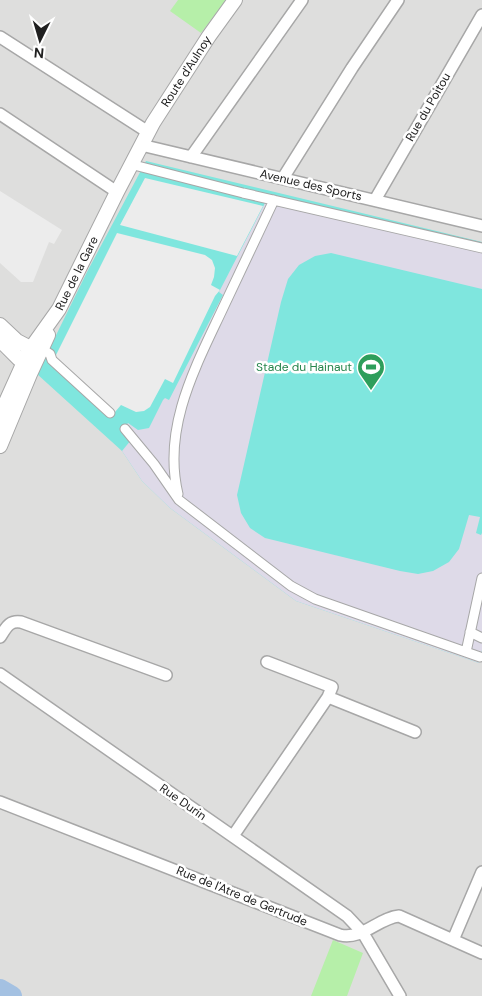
<svg xmlns="http://www.w3.org/2000/svg" width="482" height="996" viewBox="0 0 482 996" font-family="'DM Sans',sans-serif">
<rect width="100%" height="100%" fill="#f2f1e6"/>
<path fill="#dededd" d="M0,0h482v996h-482z"/>
<path fill="#b6efa9" d="M178,0h48l-25,33 -31,-22z
M333,940l30,13 -16,43h-36z"/>
<path fill="#7fe6de" d="M146,161l336,81v408l-3,13 -183,-62 -126,-93 -28,-27 -20,-30 -85,-77 50,-102z"/>
<path fill="#ececec" d="M145,178l118,28 -26,50 -117,-31z
M0,191l62,39 -8,14 -5,-2 -16,40h-12l-21,-19z
M117,233l88,22 7,5 3,8 -1,9 -3,8 9,5 -5,6 -42,87 -8,-4 -15,28 -6,4 -8,1 -15,-7 -6,7 -60,-55z"/>
<path fill="#dedae8" d="M244,189l238,54v46l-151,-36 -16,3 -16,9 -11,14 -7,23 -44,193 4,18 9,15 15,10 135,33 18,3 15,-3 16,-9 10,-13 10,-34 11,2 -4,16 5,2 1,-2v117l-3,13 -183,-62 -126,-93 -28,-27 -20,-30 9,-11 -10,-9 7,-8 10,7 11,-2 14,-28 2,-2 4,2 54,-105 -4,-3 46,-89z"/>
<g fill="none" stroke-linecap="round" stroke-linejoin="round">
<path stroke="#a4c1e2" stroke-width="20" d="M0,989l12,7"/>
<g stroke="#a7a7a7" stroke-width="11">
<path id="pedestrian" d="M130,164l113,29 239,55
M42,349l8,5 2,6 58,53
M125,429l29,35 25,36 112,86 24,13 165,58
M178,494c-16,-67 18,-128 45,-186 17,-36 34,-72 51,-108
M470,632l12,6
M466,652l16,-74"/>
</g>
<g stroke="#a7a7a7" stroke-width="14">
<path id="minor" d="M0,37l148,95
M0,114l117,78
M141,145l341,81
M191,157l111,-157
M283,178l69,-110 46,-68
M375,200l107,-185
M0,637c6,-9 9,-17 21,-15l145,53
M267,662l65,25 -4,10 87,35
M0,674l347,242 16,17 37,63
M0,802l340,133c23,5 38,-17 59,-19l83,37
M233,836l95,-139
M453,940l29,-68"/>
</g>
<g stroke="#a7a7a7" stroke-width="16">
<g id="tertiary">
<path d="M0,325l17,16 21,11"/>
<path d="M0,340l19,19 12,5"/>
<path id="s1" d="M0,435l3,-21 3,-12 23,-51 30,-42 58,-117 36,-69 56,-87 26,-36"/>
<path d="M0,446l30,-72 18,-39"/>
</g>
</g>
<use href="#pedestrian" stroke="#fff" stroke-width="9"/>
<use href="#minor" stroke="#fff" stroke-width="11"/>
<use href="#tertiary" stroke="#fff" stroke-width="14"/>
</g>
<defs>
<g id="stadium-pin" transform="scale(1.4375)"><path d="M0 17L-7.5 6A9.5 9.5 0 1 1 7.5 6Z" fill="#2e9e5b" stroke="#fff"/><path d="M0-5a6.5 5 0 1 0 0 10a6.5 5 0 1 0 0-10ZM-3.5-1.8h7v3.6h-7Z" fill="#fff"/></g>
</defs>
<g fill-rule="evenodd">
<use href="#stadium-pin" x="371" y="367"/>
</g>
<g text-anchor="middle" dominant-baseline="central" stroke-width="5" stroke-linejoin="round" paint-order="stroke">
<g font-size="12" fill="#202020" stroke="#fff">
<text stroke="none"><textPath href="#s1" startOffset="411">Route d'Aulnoy</textPath></text>
<text transform="translate(428 107) rotate(-60)">Rue du Poitou</text>
<text transform="translate(311 185) rotate(13)">Avenue des Sports</text>
<text stroke="none"><textPath href="#s1" startOffset="181">Rue de la Gare</textPath></text>
<text transform="translate(183 802) rotate(35)">Rue Durin</text>
<text transform="translate(242 896) rotate(22)">Rue de l'Atre de Gertrude</text>
</g>
<g font-size="12" fill="#27864d" stroke="#fff" text-anchor="end">
<text x="352" y="367">Stade du Hainaut</text>
</g>
</g>
<g transform="translate(40 40) rotate(185)" stroke="#ffffff" stroke-width="4" paint-order="stroke">
<path d="M0-4L9 19L0 12L-9 19Z" fill="#202020"/>
<text y="-8" font-size="14" font-weight="bold" text-anchor="middle" fill="#202020">N</text>
</g>
</svg>
